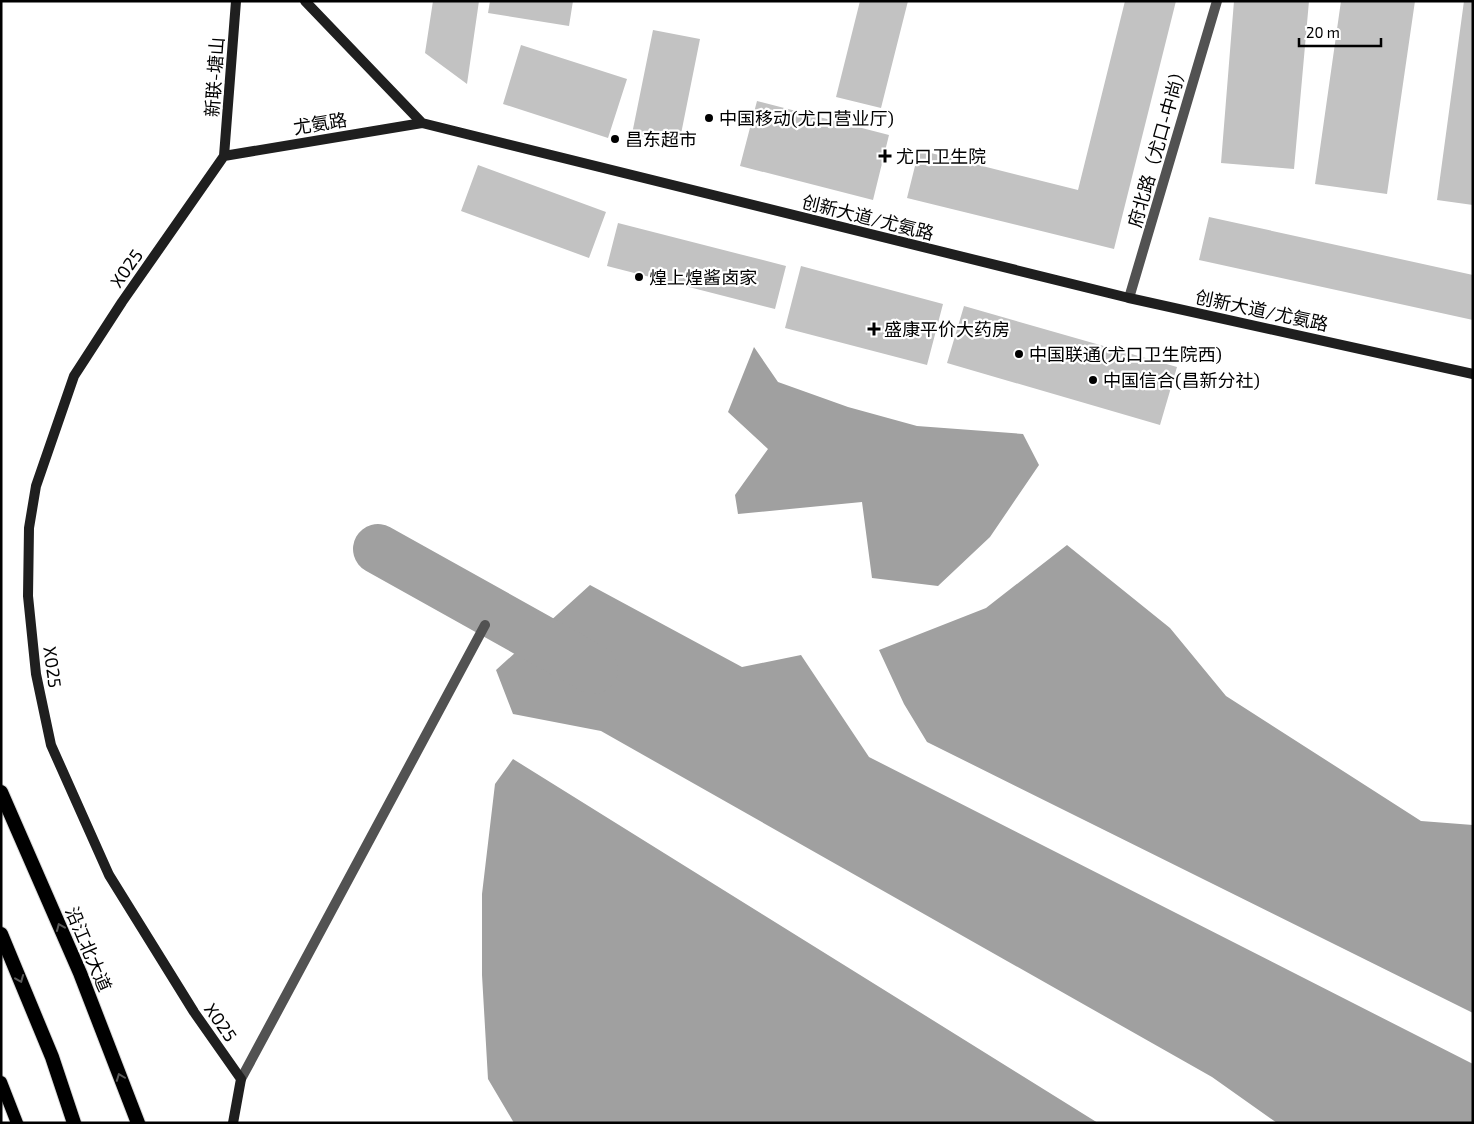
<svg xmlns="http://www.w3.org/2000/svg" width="1474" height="1124" viewBox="0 0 1474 1124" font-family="'Exo 2','Noto Sans SC',sans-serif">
<rect width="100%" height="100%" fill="#fff"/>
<path fill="#a0a0a0" d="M754,347l24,35 70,25 69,19 106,8 16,31 -49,72 -52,49 -66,-8 -10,-76 -124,12 -3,-19 33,-46 -40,-37z
M1067,545l103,83 56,68 195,125 52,4v188l-546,-271 -23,-38 -25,-54 107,-42z
M590,585l152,82 59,-12 68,102 604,307v59h-196l-65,-46 -611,-346 -88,-17 -17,-44z
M513,759l585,364h-584l-26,-44 -6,-104v-81l13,-110z"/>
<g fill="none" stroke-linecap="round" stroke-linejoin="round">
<path stroke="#a0a0a0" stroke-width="50" d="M378,549l215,120"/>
</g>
<path fill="#c2c2c2" d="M433,1h46l-12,83 -42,-31z
M490,1h83l-4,25 -81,-13z
M860,1h48l-27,107 -45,-11z
M1125,1h51l-62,248 -207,-51 12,-48 159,40z
M1234,1h75l-15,168 -73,-6z
M1341,1h74l-28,193 -72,-10z
M1464,1h9v204l-36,-5z
M653,30l47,9 -21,105 -47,-10z
M521,45l106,34 -19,59 -105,-34z
M757,101l132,34 -16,65 -133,-34z
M478,165l128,47 -17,46 -128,-47z
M1209,217l264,58v45l-274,-60z
M618,223l168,43 -11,43 -168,-43z
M801,266l142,38 -16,61 -142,-37z
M964,306l213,61 -17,58 -213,-62z"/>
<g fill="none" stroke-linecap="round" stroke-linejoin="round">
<g stroke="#dbdbdb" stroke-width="14">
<path id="primary" d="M1,1082l16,41"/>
</g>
<g stroke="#dbdbdb" stroke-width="16">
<path id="trunk" d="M1,792l79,181 58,150
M1,934l51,123 22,66"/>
</g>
<path stroke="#525252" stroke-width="10" d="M241,1079l244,-454"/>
<path stroke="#525252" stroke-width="10" d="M1129,298l88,-297"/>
<path stroke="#1f1f1f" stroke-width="10" d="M305,1l117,122 707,175 344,76
M224,156l-102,146 -48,74 -38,110 -7,42 -1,68 8,78 15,71 58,130 85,137 47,67 -8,44
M224,156l198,-33
M224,156l12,-155"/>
<use href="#primary" stroke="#000" stroke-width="12"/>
<use href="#trunk" stroke="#000" stroke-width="14"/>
</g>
<defs><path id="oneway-chevron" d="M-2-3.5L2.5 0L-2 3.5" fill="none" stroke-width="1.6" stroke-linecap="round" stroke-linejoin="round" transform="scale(1.25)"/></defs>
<g stroke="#595959">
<use href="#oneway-chevron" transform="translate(60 927) rotate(-113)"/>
<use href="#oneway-chevron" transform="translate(20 979) rotate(68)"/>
<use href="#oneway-chevron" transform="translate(120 1077) rotate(-111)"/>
</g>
<g fill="#000" stroke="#fff" stroke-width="2">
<circle cx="709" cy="118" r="5"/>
<circle cx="615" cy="139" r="5"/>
<path d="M882.5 148.5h5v5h5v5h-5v5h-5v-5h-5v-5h5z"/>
<circle cx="639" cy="277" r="5"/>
<path d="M871.5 321.5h5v5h5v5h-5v5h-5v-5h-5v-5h5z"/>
<circle cx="1019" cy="354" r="5"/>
<circle cx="1093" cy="380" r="5"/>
</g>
<g text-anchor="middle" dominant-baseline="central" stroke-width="4.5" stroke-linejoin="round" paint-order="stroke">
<g font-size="18" fill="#000" stroke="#fff">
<text transform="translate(214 77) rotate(-86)">新联-塘山</text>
<text transform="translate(320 123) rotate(-9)">尤氨路</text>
<text transform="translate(1157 145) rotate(-74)">府北路（尤口-中尚）</text>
<text transform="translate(868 217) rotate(14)">创新大道/尤氨路</text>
<text transform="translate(126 268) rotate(-55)">X025</text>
<text transform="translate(1262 310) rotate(12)">创新大道/尤氨路</text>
<text transform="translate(53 667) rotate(82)">X025</text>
<text transform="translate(89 949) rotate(67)">沿江北大道</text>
<text transform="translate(221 1022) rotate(55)">X025</text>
</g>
<g font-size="18" fill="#000" stroke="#fff" text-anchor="start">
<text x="719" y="118">中国移动(尤口营业厅)</text>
<text x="625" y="139">昌东超市</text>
<text x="896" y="156">尤口卫生院</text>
<text x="649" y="277">煌上煌酱卤家</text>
<text x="884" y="329">盛康平价大药房</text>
<text x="1029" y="354">中国联通(尤口卫生院西)</text>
<text x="1103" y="380">中国信合(昌新分社)</text>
</g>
</g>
<rect width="1474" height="1124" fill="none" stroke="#000000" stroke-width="5"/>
<path d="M1299 38v8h82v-8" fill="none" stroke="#000000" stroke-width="2.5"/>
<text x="1306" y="38" font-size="15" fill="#000000" stroke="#ffffff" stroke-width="4" paint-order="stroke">20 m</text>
</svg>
